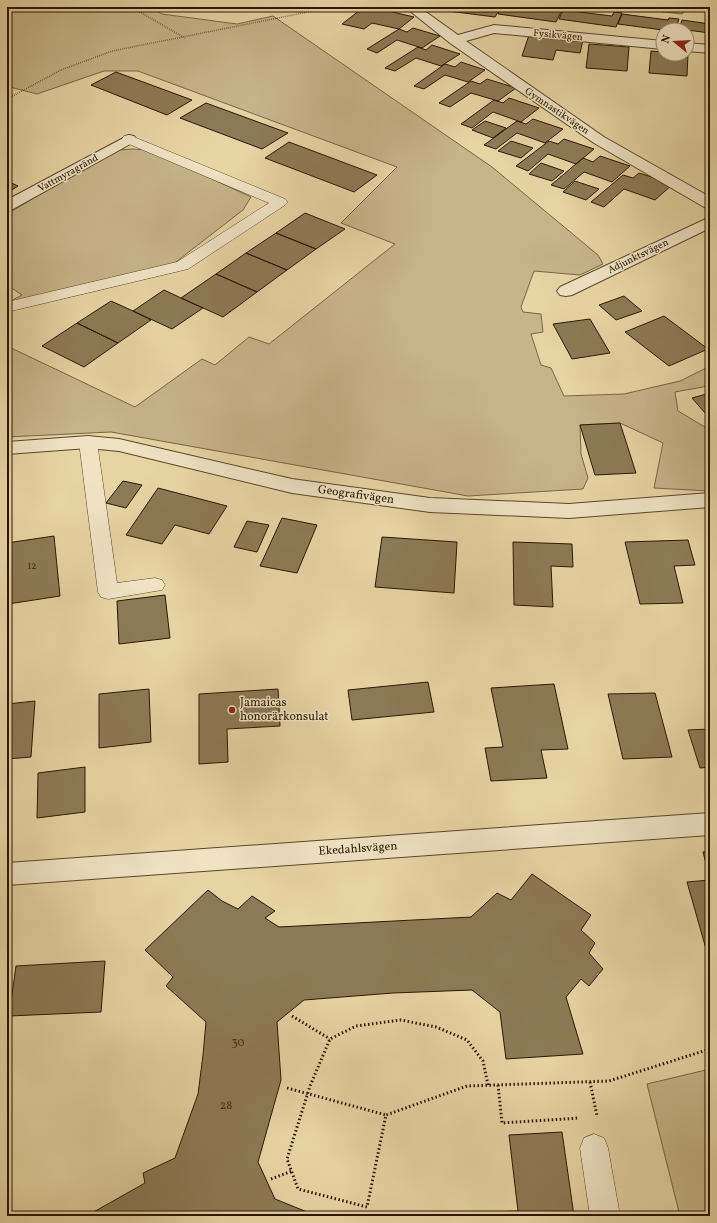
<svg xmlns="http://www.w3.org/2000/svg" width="717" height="1223" viewBox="0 0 717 1223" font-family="Vollkorn,serif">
<rect width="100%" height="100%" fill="#e7d4a5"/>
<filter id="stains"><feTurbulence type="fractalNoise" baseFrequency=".005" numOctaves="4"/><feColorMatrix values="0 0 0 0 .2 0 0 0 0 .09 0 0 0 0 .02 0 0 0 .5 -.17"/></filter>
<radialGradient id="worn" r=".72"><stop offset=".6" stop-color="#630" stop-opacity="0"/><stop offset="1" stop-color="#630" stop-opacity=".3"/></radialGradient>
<path fill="#c7b489" stroke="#786644" d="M7,7h143l12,7 75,10 36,-8 219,151 106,88 5,9 -23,11 -46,-4 -13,36 2,5 18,2 2,18 -12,2 10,31 10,3 13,28 60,-2 56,-13 30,-15v17l-7,4 -28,5 3,19 32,19v61l-56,-3 9,-45 -43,-20 -40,2 1,29 7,24 -5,11 -115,7 -357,-64 -104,5v-91l128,61 67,-48 13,6 34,-28 20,7 126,-100 -54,-21 56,-56 -259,-96h-34l-67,23 -27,-7 -3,2z
M620,7h68l-6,7z
M132,149l17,1 102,47 -8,13 -71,55 -165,38 15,-8 -15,-10v-71l98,-58 15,-6z
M710,1069v47l-4,8 4,5v87h-30l-33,-132z"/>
<path fill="#8c7a56" stroke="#2a1800" d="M364,7h7l43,10 -15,12 -27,-6 -8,6 -22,-5z
M442,7h59l-6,10 -55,-7z
M502,7h17l31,4 2,-4 11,1 -7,14 -58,-8z
M563,10l49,6 2,-4 8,1 -6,14 -57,-8z
M622,14l46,6 1,-2 10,1 -4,11h-12l-45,-6z
M682,20l28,4v9l-31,-4z
M413,28l27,8 -18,12 -25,-8 -20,13 -10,-4 32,-20 8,3z
M529,35l54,5 -3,13 -24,-3 -3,10 -31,-4z
M589,44l40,3 -2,24 -41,-3z
M432,45l28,9 -19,12 -25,-8 -21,13 -10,-3 33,-21 8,3z
M651,51l12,1v2h25l-1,22 -38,-3z
M461,62l24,8 -17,12 -23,-7 -21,14 -10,-3 31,-22 10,3z
M116,72l76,28 -25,15 -76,-30z
M487,79l29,9 -18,13 -27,-8 -21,14 -11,-4 32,-22 9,3z
M509,98l30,10 -18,14 -28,-10 -21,16 -11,-4 33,-24 9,3z
M206,103l82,30 -26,16 -82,-31z
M533,119l30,10 -18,14 -28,-10 -21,16 -12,-4 33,-24 9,3z
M485,121l21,7 -13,10 -21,-8z
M564,139l30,10 -18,15 -28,-10 -20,17 -12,-5 33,-25 9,3z
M511,141l22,7 -12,10 -23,-7z
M289,142l88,33 -23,17 -89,-34z
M600,156l30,10 -18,16 -28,-10 -20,17 -13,-4 32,-27 10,4z
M541,163l23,8 -12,10 -23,-7z
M639,173l34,11 -18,16 -31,-11 -20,18 -13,-5 32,-27 10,3z
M7,181l11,5 -11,7z
M575,181l24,8 -13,11 -23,-8z
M305,213l40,16 -29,20 -40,-16z
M276,233l40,16 -29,21 -41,-17z
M246,253l41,17 -30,22 -41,-18z
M216,274l41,18 -34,25 -42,-19z
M164,290l17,8 22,10 -31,21 -39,-18z
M624,296l18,15 -26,9 -17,-15z
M111,301l22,10 18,9 -33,23 -41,-20z
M664,316l44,33 -39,17 -44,-34z
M590,319l20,34 -38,6 -19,-35z
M77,323l41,20 -34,24 -42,-21z
M710,393v19l-5,1 -13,-15z
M620,423l16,50 -41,2 -15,-50z
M123,481l19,4 -16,23 -20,-5z
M158,488l69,18 -18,28 -34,-9 -13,19 -36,-9z
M282,518l35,7 -20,48 -37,-7z
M247,521l22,4 -12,27 -23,-5z
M54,536l6,60 -52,8 -1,-61z
M382,537l75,5 -3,51 -79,-6z
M688,540l7,25 -21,1 9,37 -43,1 -15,-62z
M513,542l59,2 1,23 -22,-1 2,41 -39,-2z
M165,595l5,43 -51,6 -2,-43z
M428,682l6,30 -82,8 -4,-30z
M554,684l14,65 -27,1 6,28 -56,3 -6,-33 18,-1 -12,-59z
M149,689l2,53 -52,6v-54z
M278,689l2,37 -53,3 1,33 -29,2v-70z
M655,693l17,64 -49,2 -15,-65z
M35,701l-4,56 -24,2v-55z
M710,729v38l-10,1 -12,-38z
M85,767v45l-48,6 1,-45z
M710,851v16h-3l-4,-15z
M532,874l59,41 -10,15 14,13 -6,10 14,16 -14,17 -8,-7 -15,18 17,57 -77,5 -6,-47 -28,-22 -79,3 -89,7 -27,22 4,58 -23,82 17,37 42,17h-226l-1,-2 55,-31 -2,-10 32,-15 23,-64 5,-39 3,-33 -40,-36 7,-9 -28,-27 63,-60 14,11 16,8 14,-13 23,15 -10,7 14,9 192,-10 26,-24 14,7z
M710,880v83l-23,-81z
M105,961l-4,51 -92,4 7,-50z
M562,1132l12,84h-181l125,-5 -9,-76z"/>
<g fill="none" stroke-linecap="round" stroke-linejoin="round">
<g stroke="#594729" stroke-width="1">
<path id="lane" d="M129,135l156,64 3,3 -3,3 -97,64 -181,43v-10l170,-40 92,-59 -145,-61 -2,-3 2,-3z
M88,436l7,2 2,4 20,141 38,-5 7,2 3,5 -3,5 -54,9 -7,-2 -3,-5 -19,-150 2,-4z
M594,1134l10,4 4,10 12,68h-30l-10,-68 4,-10z"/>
</g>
<g stroke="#594729" stroke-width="2">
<path id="street" d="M405,7h14l39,28 36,-10 169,16v8l-169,-16 -28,8 138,96 106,60v12l-6,-2 -110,-64 -144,-100z
M687,43l23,2v8l-23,-2z
M129,135l5,1 2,3 -2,3 -121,67 -6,2v-11z
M710,217v11l-138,67 -6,1 -6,-1 -3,-4 3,-4z
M88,436l31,3 173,40 138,19 139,6 141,-11v14l-141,11 -139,-6 -138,-19 -173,-42 -31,-3 -81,6v-12z
M710,813v22l-703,50v-22z"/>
</g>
<path stroke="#2a1800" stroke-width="1.5" stroke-dasharray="0.5 1.5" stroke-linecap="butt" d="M131,7l54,31
M7,99l54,-29 51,-19 221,-44"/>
<path stroke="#2a1800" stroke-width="3" stroke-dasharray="1.5 2.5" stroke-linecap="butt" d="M292,1016l38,23
M590,1082l7,34
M488,1085l-5,-24 -16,-21 -31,-13 -35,-7 -45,6 -26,13 -20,47 -23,73 11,30 69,18 19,-92 81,-29 142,-5 101,-32
M498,1085l4,38 77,-5
M287,1088l99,27
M271,1179l21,-8"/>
<use href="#lane" fill="#efe3c4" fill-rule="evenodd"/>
<use href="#street" fill="#efe3c4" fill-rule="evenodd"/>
</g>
<circle fill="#8f2418" stroke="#efe3c4" stroke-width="1.5" cx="232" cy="710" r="4"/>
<g text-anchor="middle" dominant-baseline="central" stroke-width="3" stroke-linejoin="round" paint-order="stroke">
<g font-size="10" fill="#2a1800" stroke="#efe3c4">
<text transform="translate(558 35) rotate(5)">Fysikvägen</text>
<text transform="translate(557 111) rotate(34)">Gymnastikvägen</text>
<text transform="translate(68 173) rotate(-29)">Vattmyragränd</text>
<text transform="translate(638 256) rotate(-26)">Adjunktsvägen</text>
</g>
<g font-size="10" fill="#423016">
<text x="32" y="566">12</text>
</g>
<g font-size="12" fill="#2a1800" stroke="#efe3c4">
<text transform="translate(356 495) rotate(8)">Geografivägen</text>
<text transform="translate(358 849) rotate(-4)">Ekedahlsvägen</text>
</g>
<g font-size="12" fill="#2a1800" stroke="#efe3c4" text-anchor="start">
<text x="240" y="703">Jamaicas<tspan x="240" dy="14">honorärkonsulat</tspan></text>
</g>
<g font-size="12" fill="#423016">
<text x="238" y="1043">30</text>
<text x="226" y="1106">28</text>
</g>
</g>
<rect width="717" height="1223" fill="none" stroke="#e7d4a5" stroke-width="24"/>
<rect x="8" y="8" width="701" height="1207" fill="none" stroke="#2a1800" stroke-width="2"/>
<rect x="12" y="12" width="693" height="1199" fill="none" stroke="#2a1800"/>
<g transform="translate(675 42) rotate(288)"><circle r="19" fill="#efe3c4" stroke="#a09276"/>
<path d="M0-3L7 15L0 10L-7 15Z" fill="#8f2418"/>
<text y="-6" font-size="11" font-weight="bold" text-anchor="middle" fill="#2a1800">N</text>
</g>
<rect width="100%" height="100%" filter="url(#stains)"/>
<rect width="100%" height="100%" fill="url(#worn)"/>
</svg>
